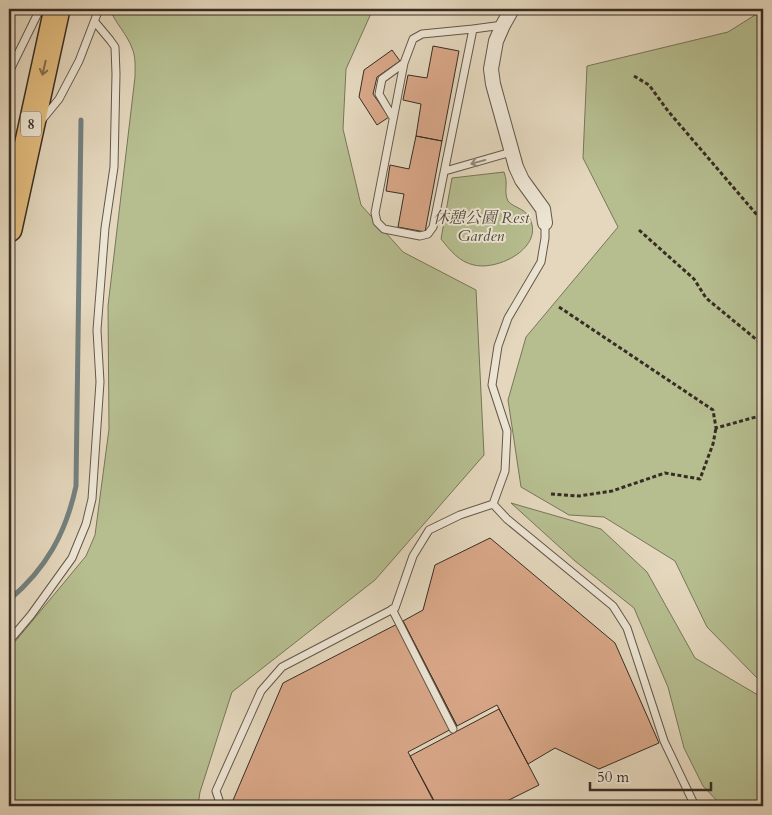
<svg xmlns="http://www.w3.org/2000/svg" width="772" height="815" viewBox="0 0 772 815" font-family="Cardo,'Noto Serif TC',serif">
<rect width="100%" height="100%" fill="#e4d7bd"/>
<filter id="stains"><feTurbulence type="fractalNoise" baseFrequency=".004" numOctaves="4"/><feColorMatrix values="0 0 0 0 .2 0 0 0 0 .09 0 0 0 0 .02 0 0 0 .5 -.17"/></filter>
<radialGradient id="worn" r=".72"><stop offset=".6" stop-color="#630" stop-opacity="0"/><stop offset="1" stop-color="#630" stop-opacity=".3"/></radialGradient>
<path fill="#b6be90" stroke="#77765a" d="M110,9h263l-27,60 -3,60 18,76 42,47 73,38 8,165 -109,125 -143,112 -32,100 -2,14h-189v-157l77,-93 9,-21 14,-106 -1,-123 27,-229c0,-10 1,-20 -3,-29 -5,-14 -17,-25 -22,-39z
M763,10v674l-56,-57 -32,-66 -71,-44 -35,-2 -48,-28 -13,-87 18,-63 92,-110 -35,-69 4,-92 141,-34z
M504,172c5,13 -1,18 4,29 6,7 16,7 21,16 17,30 -31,54 -55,48 -15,-3 -24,-15 -33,-26l11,-61z
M511,503l90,26 46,43 48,86 68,40v108h-41l-19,-20 -19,-38 -16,-61 -34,-79 -59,-47z"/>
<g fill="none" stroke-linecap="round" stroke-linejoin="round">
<path stroke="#73807f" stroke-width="5" d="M9,600c37,-31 57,-67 67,-114l5,-366"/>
</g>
<path fill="#d9a788" stroke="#382d25" d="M433,46l26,5 -17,90 -26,-5 5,-32 -18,-4 5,-25 19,3z
M392,50l8,11 -23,16 -4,17 16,23 -12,8 -18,-28 5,-27z
M416,136l26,5 -17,91 -27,-5 6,-33 -18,-3 4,-26 19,4z
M490,538l125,105 44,100 -60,26 -44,-21 -27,16 -31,-59 -40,21 -54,-105 20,-11 12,-45z
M403,621l54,105 -49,26 25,48 -13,6 -189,-1 52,-122z
M499,709l40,76 -42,21h-60l-27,-50z
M433,800l4,6h-17z"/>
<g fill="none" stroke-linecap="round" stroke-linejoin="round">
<g stroke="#63584b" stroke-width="9">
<path id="lane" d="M473,29l-40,198 -5,7 -8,2 -36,-7 -7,-7 -2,-9 29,-150 9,-24 9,-5z
M473,29l30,-4
M11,68l29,-59
M9,89v-80
M392,116l-13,-22 3,-15 22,-16
M41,121l18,-22 20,-38 20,-52
M445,171l66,-19
M493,504l14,15 106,87 14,22 37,113 31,65
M493,504l12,-33 2,-40 -15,-46 6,-39 10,-28 33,-56 4,-24v-15
M392,609l61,120
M9,641l22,-26 41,-57 14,-34 6,-25 8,-117 -3,-52 8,-102 9,-61 2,-93 -1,-27 -5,-7 -15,-18
M221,806l-5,-15 45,-100 21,-24 113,-59 18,-52 16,-26 31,-15 33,-11"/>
</g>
<g stroke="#63584b" stroke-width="16">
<path id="street" d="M512,9l-9,16 -7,16 -5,28 2,15 23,83 6,13 21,29 2,14"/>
</g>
<g stroke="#382d25" stroke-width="28">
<path id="highway" d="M9,229l48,-220"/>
</g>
<path stroke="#382d25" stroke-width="3" stroke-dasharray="4 2.5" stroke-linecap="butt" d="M634,76l15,9 19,26 95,111
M639,230l55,49 12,19 57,47
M559,307l154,103 3,18 47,-13
M551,494l28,2 33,-5 53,-18 35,6 13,-35 3,-16"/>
<use href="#lane" stroke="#ede5d4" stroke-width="7"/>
<use href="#street" stroke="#ede5d4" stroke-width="14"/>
<use href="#highway" stroke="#e2bc7e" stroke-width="25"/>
</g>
<defs><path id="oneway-shaft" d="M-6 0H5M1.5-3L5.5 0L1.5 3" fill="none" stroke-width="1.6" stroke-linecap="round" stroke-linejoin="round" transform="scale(1.25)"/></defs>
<use stroke="#846d4d" href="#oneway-shaft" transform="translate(44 68) rotate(103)"/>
<use stroke="#92897c" href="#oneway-shaft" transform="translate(478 162) rotate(165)"/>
<g text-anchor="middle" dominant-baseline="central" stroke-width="4" stroke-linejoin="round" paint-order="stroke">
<rect fill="#ede5d4" stroke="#6e645a" stroke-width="1" x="21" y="111.5" width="20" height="25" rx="4"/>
<g font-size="15" font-weight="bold" fill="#382d25">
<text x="31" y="124">8</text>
</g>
<g font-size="16" font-style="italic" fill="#514a3a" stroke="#ede5d4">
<text x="481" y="218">休憩公園 Rest<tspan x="481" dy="18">Garden</tspan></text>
</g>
</g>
<rect width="772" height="815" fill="none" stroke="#e4d7bd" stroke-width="30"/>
<rect x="10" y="10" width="752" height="795" fill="none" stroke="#382d25" stroke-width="2.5"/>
<rect x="15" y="15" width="742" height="785" fill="none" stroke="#382d25"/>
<path d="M590 782v8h121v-8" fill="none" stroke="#382d25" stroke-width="2.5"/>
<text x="597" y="782" font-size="15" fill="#382d25" stroke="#ede5d4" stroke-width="4" paint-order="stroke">50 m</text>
<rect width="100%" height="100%" filter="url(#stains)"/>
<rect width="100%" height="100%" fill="url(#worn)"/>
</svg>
